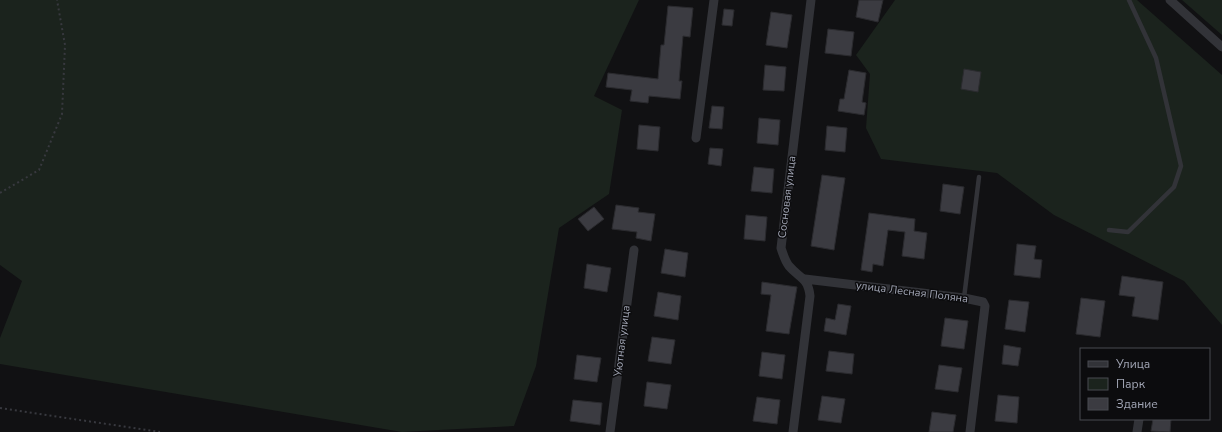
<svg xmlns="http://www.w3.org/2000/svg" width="1222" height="432" viewBox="0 0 1222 432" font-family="'Nunito Sans',sans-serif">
<rect width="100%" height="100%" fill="#111113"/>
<path fill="#1b231d" d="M0,0h639l-45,96 28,14 -13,84 -50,34 -23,138 -22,60 -112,6 -402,-68v-26l22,-57 -22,-16z
M895,0h242l85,75v250l-38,-44 -130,-66 -57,-42 -116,-14 -15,-31 4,-54 -14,-19z
M1182,0h40v35z"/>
<path fill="#3b3b41" stroke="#2b2b2f" d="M859,0h24l-5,22 -22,-5z
M668,6l25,2 -3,29 -7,-1 -4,45h3l-2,18 -31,-3 -1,7 -18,-2 2,-11 -26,-3 2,-14 50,6 3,-34h3z
M724,9l10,1 -2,16 -10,-1z
M771,12l21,3 -5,33 -21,-3z
M828,29l26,3 -3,24 -26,-3z
M765,65l21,2 -2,24 -21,-1z
M964,69l17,3 -3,20 -17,-3z
M849,70l17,3 -4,29 4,1 -2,12 -26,-4 2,-12h4z
M712,106l12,1 -2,22 -13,-1z
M759,118l21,2 -2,25 -21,-2z
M639,125l21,2 -2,24 -21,-2z
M827,126l20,2 -2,24 -20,-2z
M710,148l13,1 -2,17 -13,-2z
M754,167l20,2 -2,24 -21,-2z
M822,175l23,3 -11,72 -23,-4z
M943,184l21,3 -4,27 -20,-3z
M616,205l23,3 -1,4 17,2 -4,27 -15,-3 1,-6 -25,-3z
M594,207l10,12 -16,12 -10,-12z
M869,213l46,6 -1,12 13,2 -3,26 -22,-3 3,-24 -17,-2 -5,36 -10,-2 -1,8 -11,-2z
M746,215l21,2 -2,24 -21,-2z
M1017,244l19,2 -2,13 8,1 -2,18 -26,-3z
M665,249l23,4 -3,24 -24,-4z
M587,264l24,4 -4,24 -23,-4z
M1122,276l41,6 -5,38 -26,-4 3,-19 -16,-2z
M762,282l35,5 -8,47 -23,-3 5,-36 -10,-1z
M658,292l23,4 -3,24 -24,-4z
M1081,298l24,3 -5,36 -24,-3z
M1009,300l20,2 -4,30 -20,-3z
M838,304l13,2 -5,29 -22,-4 2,-13 9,2z
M945,318l23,3 -4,28 -23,-3z
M652,337l23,3 -4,24 -23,-3z
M1004,345l17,3 -3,18 -16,-2z
M829,351l25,3 -2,20 -26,-3z
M762,352l23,3 -3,24 -23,-3z
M577,355l24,3 -4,24 -23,-3z
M939,365l23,3 -4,24 -23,-3z
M647,382l24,3 -4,24 -23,-3z
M998,395l21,2 -2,26 -22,-2z
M822,396l23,3 -4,24 -23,-3z
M757,397l23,3 -3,24 -24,-3z
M573,400l29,3 -2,22 -30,-4z
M932,412l24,3 -3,17h-24z
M1153,419h18l-1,13 -19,-1z"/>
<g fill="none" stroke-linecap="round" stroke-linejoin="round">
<path stroke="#38393f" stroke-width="2" stroke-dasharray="2 3" stroke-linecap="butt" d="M0,193l39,-23 23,-56 3,-69 -8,-45
M0,408l160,24"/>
<path stroke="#323338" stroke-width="4.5" d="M1109,230l19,2 46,-45 7,-21 -25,-108 -27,-58
M964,298l15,-121"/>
<path stroke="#323338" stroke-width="9" d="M1170,0l52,47
M696,138l18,-138
M805,279l159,19 19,4 2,4 -15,126
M610,432l24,-182
M793,432l17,-136c-2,-19 -11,-18 -21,-30 -4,-5 -6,-12 -8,-18l30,-248
M1137,432l2,-13"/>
</g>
<g text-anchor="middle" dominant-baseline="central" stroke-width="3" stroke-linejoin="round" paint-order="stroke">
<g font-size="11" fill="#a2a6b5" stroke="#0c0c0e">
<text transform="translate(787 197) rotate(-83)">Сосновая улица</text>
<text transform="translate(912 292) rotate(7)">улица Лесная Поляна</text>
<text transform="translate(622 341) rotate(-83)">Уютная улица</text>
</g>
</g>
<rect x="1080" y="348" width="130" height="72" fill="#0c0c0e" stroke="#484a51"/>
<rect x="1088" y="361" width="20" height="6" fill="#323338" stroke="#484a51"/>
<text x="1116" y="368" font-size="12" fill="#a2a6b5">Улица</text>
<rect x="1088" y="378" width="20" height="12" fill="#1b231d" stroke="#484a51"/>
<text x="1116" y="388" font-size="12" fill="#a2a6b5">Парк</text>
<rect x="1088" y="398" width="20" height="12" fill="#3b3b41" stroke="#484a51"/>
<text x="1116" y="408" font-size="12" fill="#a2a6b5">Здание</text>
</svg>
